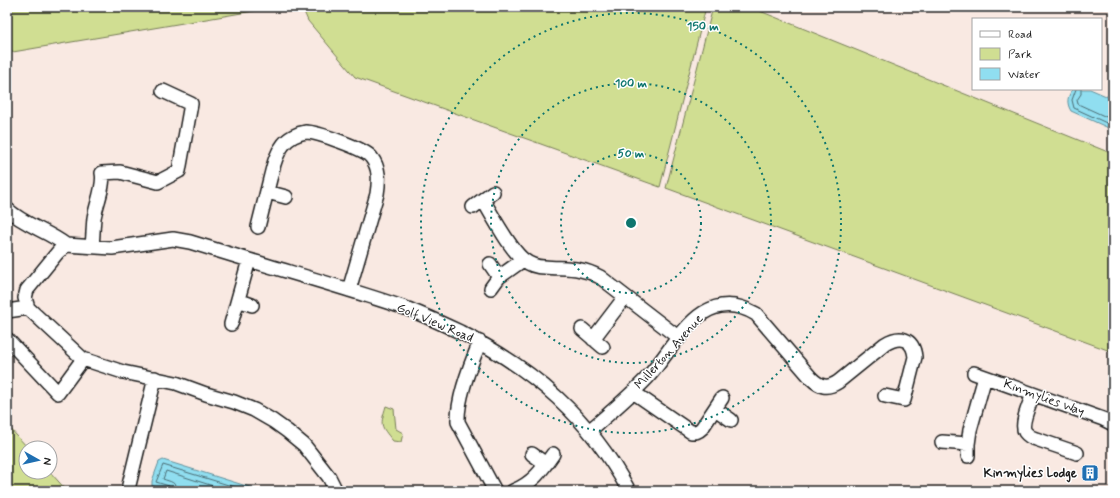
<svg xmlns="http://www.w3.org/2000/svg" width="1120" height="498" viewBox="0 0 1120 498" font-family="Mynerve,sans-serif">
<rect width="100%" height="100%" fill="#f9e9e2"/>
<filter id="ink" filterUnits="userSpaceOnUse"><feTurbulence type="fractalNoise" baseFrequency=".025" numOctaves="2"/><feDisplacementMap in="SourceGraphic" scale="8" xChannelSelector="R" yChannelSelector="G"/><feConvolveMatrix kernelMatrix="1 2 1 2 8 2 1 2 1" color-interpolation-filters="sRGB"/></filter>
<g filter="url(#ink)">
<path fill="#d0de92" stroke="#767d57" d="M7,7h264v1l-264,45z
M302,7h404l-46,180 -305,-110 -47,-56z
M713,7h37l363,147v198l-447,-164z
M386,406l8,3 2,20 7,4 -2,9 -8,-1c-13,-16 -13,-15 -7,-35z
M7,425l21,23h-2v24h24l17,19h-60z"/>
<path fill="#90def0" stroke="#62909b" d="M1074,89h16l23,10v31l-42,-19c-5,-8 -4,-16 3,-22z
M163,460l93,29 2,2h-74l-32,-5v-5l7,-19z"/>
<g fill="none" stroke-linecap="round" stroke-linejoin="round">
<path stroke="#4a6a71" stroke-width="1" d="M1076,89l-4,11 2,8 39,18
M1081,89v5l-4,6 1,4 35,16
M171,491l-2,-5 -13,-4 7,-17 85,26
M177,491c-1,-10 -7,-9 -14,-12l3,-8 63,20"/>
<g stroke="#1c1c1c" stroke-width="16">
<path id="minor" d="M267,192l19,5
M483,200c9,15 28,51 41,60 6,5 12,7 20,7 22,2 36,-1 56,10l79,61
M473,207l20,-15
M7,209c17,16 41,22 59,36
M258,227c4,-16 8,-32 12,-48 3,-11 5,-24 13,-34 5,-7 15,-12 23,-13 11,0 59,17 65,25 9,11 8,24 6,37l-28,96
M92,247c1,-10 1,-19 2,-29 2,-13 11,-33 8,-45l18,-1 38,10 21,-11 12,-67 -28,-13
M249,260l-59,-18 -17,-3 -61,9 -46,-3 -8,7 -31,38 -2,8 3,10 55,51 40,13 53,11 30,11 28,8 20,8 19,11 14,10 17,14 25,32 7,14
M490,264l9,13 24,-17
M491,288l8,-11
M238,300l14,5
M7,311l21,-3
M231,324l18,-64c53,16 107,31 159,49 18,7 35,15 52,23 74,37 130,86 169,159
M582,329l21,18
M7,339l51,54 25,-34
M593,339l32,-42
M480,342c-9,21 -23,58 -22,80l37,69
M974,373l129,46 10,5
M633,392l58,40c5,0 7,0 11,-4l20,-30
M1033,394c-3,9 -13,30 -8,38 3,4 7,6 11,7l41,14
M715,409l16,11
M589,431c20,-17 41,-35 59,-54 30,-34 54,-94 108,-63l55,64c9,9 16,11 27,4l47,-38c15,-9 28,-6 30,13l-11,43 -19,-4
M942,442l26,2 2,-14 15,-53
M968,444v12
M532,454l14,10
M129,485l26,-107
M513,491c19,-7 29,-21 40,-37"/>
</g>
<use href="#minor" stroke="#fff" stroke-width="13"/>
</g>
</g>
<g fill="none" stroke="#0f766e" stroke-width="2" stroke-dasharray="2 4">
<circle cx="631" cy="223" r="70"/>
<circle cx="631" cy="223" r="140"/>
<circle cx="631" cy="223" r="210"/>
</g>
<defs>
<g id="building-square" transform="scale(0.9)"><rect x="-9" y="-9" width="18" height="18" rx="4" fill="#1f6fb2" stroke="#fff"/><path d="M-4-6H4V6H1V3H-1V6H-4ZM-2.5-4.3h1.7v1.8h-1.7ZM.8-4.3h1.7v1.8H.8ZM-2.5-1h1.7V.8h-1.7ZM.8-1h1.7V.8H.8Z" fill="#fff"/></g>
</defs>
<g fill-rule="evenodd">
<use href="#building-square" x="1090" y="473"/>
</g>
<g text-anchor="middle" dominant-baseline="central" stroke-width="3" stroke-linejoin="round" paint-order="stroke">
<g font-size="13" fill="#1c1c1c" stroke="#fff">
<text transform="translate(435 323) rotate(23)">Golf View Road</text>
<text transform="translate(669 352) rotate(-48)">Millerton Avenue</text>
<text transform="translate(1044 398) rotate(20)">Kinmylies Way</text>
</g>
<g font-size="13" font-weight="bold" fill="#1c1c1c" stroke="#fff" text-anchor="end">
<text x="1077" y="473">Kinmylies Lodge</text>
</g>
</g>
<circle cx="631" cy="223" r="6" fill="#0f766e" stroke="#fff" stroke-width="2"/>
<g font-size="12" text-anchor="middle" font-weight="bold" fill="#0f766e" stroke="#fff" stroke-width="3" stroke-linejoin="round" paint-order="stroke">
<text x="703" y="30">150 m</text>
<text x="631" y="87">100 m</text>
<text x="631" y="157">50 m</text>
</g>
<rect width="1120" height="498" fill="none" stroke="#fff" stroke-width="24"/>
<rect x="12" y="12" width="1096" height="474" fill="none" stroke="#1c1c1c" stroke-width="1.5" filter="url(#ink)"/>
<rect x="972" y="18" width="130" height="72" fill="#ffffff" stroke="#a4a4a4"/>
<rect x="980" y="31" width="20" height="6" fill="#ffffff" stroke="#a4a4a4"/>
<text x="1008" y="38" font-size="12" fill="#1c1c1c">Road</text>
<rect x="980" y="48" width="20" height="12" fill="#d0de92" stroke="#a4a4a4"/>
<text x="1008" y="58" font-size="12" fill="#1c1c1c">Park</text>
<rect x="980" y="68" width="20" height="12" fill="#90def0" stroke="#a4a4a4"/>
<text x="1008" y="78" font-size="12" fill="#1c1c1c">Water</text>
<g transform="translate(38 460) rotate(98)"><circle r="19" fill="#ffffff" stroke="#a4a4a4"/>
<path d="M0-3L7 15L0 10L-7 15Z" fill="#1f6fb2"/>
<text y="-6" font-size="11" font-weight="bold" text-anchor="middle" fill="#1c1c1c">N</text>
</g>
</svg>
